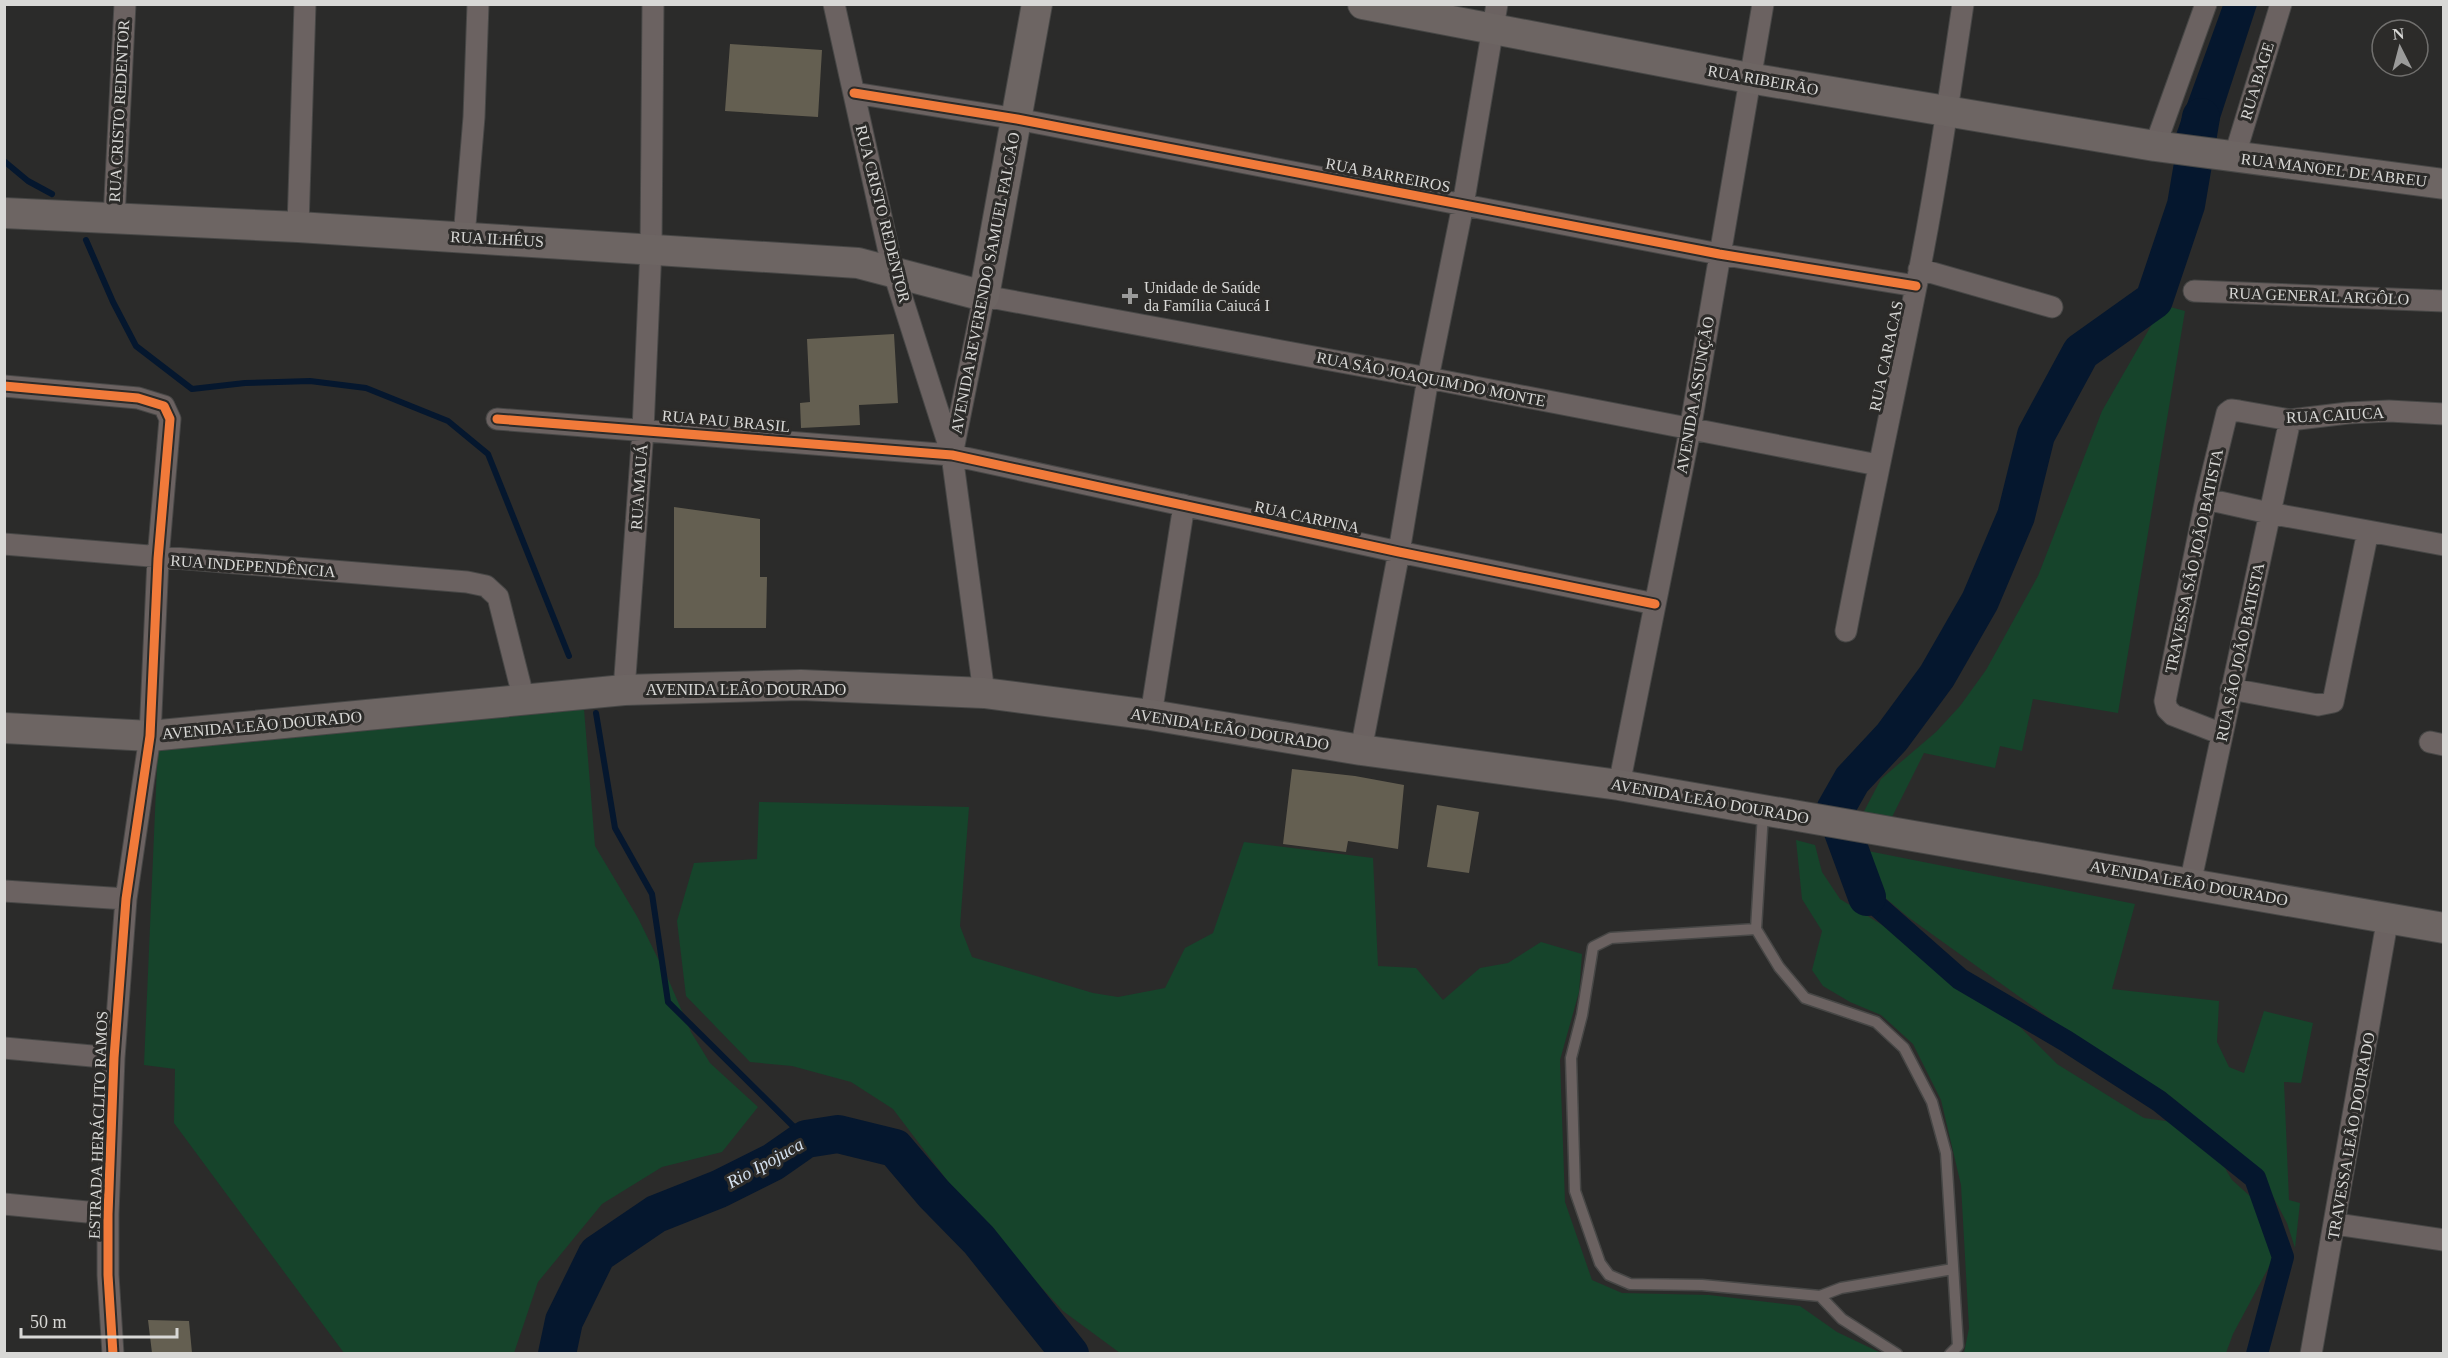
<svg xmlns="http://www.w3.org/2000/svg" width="2448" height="1358" viewBox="0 0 2448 1358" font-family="Georgia,serif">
<rect width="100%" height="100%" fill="#2b2b2a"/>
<path fill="#16442b" d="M2163,305l22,6 -67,402 -85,-14 -11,52 -22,-5 -5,22 -71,-15 -34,68 -29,-4 20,-38 55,-47 24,-26 26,-36 52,-94 64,-165z
M584,709l11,137 43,72 31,63 22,51 19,31 48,44 -36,45 -60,15 -60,37 -64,78 -24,71h-170l-170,-230 1,-54 -31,-4 14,-322z
M759,802l210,5 -9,119 12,31 121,36 25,4 47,-9 20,-40 28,-15 31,-91 129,16 5,108 38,2 27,32 37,-32 28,-5 33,-21 41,12 -3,38 -19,68 5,142 27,78 30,13 87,2 91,11 37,26 44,21h-761l-57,-42 -98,-107 -72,-95 -42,-27 -59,-16 -42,-4 -64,-66 -9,-75 17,-58 63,-4z
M1796,840l19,5 7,27 18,27 78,48 28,27 36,22 37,30 38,38 87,54 29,4 46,36 13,22 28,25 10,28 2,28 -39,73 -7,19h-262l5,-25 -8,-143 -20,-85 -28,-56 -32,-29 -31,-13 -27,-16 -11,-16 10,-39 -20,-32z
M1863,850l272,54 -23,85 107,12 -2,41 12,25 15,6 20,-62 49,12 -12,60 -17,-1 5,118 11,3 -5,45 -8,-25 -29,-55 -87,-71 -87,-54 -176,-126 -32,-27z"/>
<path fill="#05172e" d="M2223,5h34l-46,141 -37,-6z"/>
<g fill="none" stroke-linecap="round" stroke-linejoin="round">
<path stroke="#05172e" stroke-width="6" d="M4,161l24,20 24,13
M86,240l27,62 23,44 56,43 53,-6 65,-2 56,7 82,33 40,33 81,202
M596,713l19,115 37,66 16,108 138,137"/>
<path stroke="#05172e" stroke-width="22" d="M1867,897l93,82 106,62 93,60 96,77 28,79 -26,97"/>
<path stroke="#05172e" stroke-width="38" d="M1867,897l-32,-87 17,-30 40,-43 45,-61 43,-75 36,-85 20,-81 45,-83 73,-52 32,-95 15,-88
M557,1354l7,-33 33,-67 59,-40 63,-25 54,-27 33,-23 32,-5 57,14 39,46 45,46 91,114"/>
</g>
<path fill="#645f51" d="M730,44l92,6 -4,67 -93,-6z
M894,334l4,69 -39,2 1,20 -59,3 -1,-25 10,-1 -3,-63z
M674,507l86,12v58h7l-1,51h-92z
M1292,769l63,7 49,9 -6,64 -50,-8 -2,11 -63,-8z
M1437,805l42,7 -10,61 -42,-6z
M148,1320l41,1 3,32h-40z"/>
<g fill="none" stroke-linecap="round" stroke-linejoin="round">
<g stroke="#474746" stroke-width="13">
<path id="lane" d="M1763,813l-7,116 23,38 26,31 71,24 28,26 28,54 14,51 12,193 -8,8
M1756,929l-145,9 -18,9 -11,68 -11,43 4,133 25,72 9,12 21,9 72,1 118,11 22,23 55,35
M1820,1296l21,-8 112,-19"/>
</g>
<g stroke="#474746" stroke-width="23">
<path id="street" d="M834,4l59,266 59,185 32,238
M854,93l163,26 702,135 197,32
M2155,146l51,-142
M2234,158l47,-154
M114,218l11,-214
M298,227l7,-223
M464,237l10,-120 4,-113
M1919,269l133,38
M2194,291l250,10
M4,386l134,12 26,8 6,13 -12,140 -8,177 -24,163 -12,159 -6,156v61l5,79
M497,419l455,36 447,97 256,52
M952,455l32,-159 444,82 450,87
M2206,499l63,14 99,18
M4,544l463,38 19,4 12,11 26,103
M1846,631c22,-115 47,-229 70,-344 19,-93 33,-188 47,-283
M2231,689l87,16 15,-3 35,-171 76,14
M624,690l19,-260 8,-182 2,-244
M1151,715l33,-210
M2222,734l-49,-19 -6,-6 -2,-8 41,-202 21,-86 4,-3 8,1 51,9 58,-7 41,-2 55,3
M2430,742l14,3
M1361,750l38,-198 29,-174 35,-173 34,-201
M1619,785l71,-355 73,-426
M2190,884l100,-464
M4,891l122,8
M4,1048l110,10
M4,1204l104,10
M2336,1224l108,16
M2311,1354l77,-437"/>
</g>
<g stroke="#474746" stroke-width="32">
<path id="secondary" d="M1363,4l386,74 406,68 289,38
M4,213l294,14 560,36 126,33 53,-292
M4,728l146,8 474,-46 177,-5 183,8 167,22 210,35 258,35 825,143"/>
</g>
<use href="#lane" stroke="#6b6261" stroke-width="10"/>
<use href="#street" stroke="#6b6261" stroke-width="21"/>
<use href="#secondary" stroke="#6d6563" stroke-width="30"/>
<g stroke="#2c2b29" stroke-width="13">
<path id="cycleway" d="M854,93l163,26 702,135 197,32
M4,386l134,12 26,8 6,13 -12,140 -8,177 -24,163 -12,159 -6,156v61l5,79
M497,419l455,36 447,97 256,52"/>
</g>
<use href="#cycleway" stroke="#f17a3a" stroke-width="9"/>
</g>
<path fill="#9b9b9a" stroke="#2c2b29" stroke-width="2" d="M1127 287h6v6h6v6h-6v6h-6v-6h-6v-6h6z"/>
<g text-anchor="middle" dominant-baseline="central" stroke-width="6" stroke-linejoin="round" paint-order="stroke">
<g font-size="16" fill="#d8d8d6" stroke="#2c2b29">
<text transform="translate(1763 80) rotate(10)">RUA RIBEIRÃO</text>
<text transform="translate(2257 81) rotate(-73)">RUA BAGE</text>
<text transform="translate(119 111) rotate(-87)">RUA CRISTO REDENTOR</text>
<text transform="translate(2334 170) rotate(7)">RUA MANOEL DE ABREU</text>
<text transform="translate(1388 175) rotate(11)">RUA BARREIROS</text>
<text transform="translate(883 214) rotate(76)">RUA CRISTO REDENTOR</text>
<text transform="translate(497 239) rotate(3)">RUA ILHÉUS</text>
<text transform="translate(985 283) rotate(-79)">AVENIDA REVERENDO SAMUEL FALCÃO</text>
<text transform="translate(2319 296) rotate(2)">RUA GENERAL ARGÔLO</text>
<text transform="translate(1886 356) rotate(-78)">RUA CARACAS</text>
<text transform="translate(1431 379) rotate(11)">RUA SÃO JOAQUIM DO MONTE</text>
<text transform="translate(1695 395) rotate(-80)">AVENIDA ASSUNÇÃO</text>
<text transform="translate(2335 415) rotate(-3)">RUA CAIUCA</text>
<text transform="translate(726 421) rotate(5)">RUA PAU BRASIL</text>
<text transform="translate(639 487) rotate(-86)">RUA MAUÁ</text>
<text transform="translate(1307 517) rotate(12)">RUA CARPINA</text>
<text transform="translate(2194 561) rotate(-78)">TRAVESSA SÃO JOÃO BATISTA</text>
<text transform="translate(253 566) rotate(4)">RUA INDEPENDÊNCIA</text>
<text transform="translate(2240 652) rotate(-78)">RUA SÃO JOÃO BATISTA</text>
<text x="746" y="689">AVENIDA LEÃO DOURADO</text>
<text transform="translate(262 725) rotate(-5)">AVENIDA LEÃO DOURADO</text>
<text transform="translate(1230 729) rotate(9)">AVENIDA LEÃO DOURADO</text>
<text transform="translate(1710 801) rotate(10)">AVENIDA LEÃO DOURADO</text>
<text transform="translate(2189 883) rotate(10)">AVENIDA LEÃO DOURADO</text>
<text transform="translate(98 1125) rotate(-88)">ESTRADA HERÁCLITO RAMOS</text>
<text transform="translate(2351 1136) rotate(-80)">TRAVESSA LEÃO DOURADO</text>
</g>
<g font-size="16" fill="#d8d8d6" stroke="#2c2b29" text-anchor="start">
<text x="1144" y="287">Unidade de Saúde<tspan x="1144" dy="18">da Família Caiucá I</tspan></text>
</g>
<g font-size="18" font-style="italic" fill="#d4e1f0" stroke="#2c2b29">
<text transform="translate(765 1163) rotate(-29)">Rio Ipojuca</text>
</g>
</g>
<rect width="2448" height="1358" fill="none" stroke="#d8d8d6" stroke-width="12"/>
<g transform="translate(2400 48) rotate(354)"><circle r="28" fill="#2c2b29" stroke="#71706e" stroke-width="1.5"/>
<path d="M0-4.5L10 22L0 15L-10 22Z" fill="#9b9b9a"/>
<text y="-9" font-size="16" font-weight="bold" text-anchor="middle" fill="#d8d8d6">N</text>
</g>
<path d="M21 1328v9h156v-9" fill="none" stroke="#d8d8d6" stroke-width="3"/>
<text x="30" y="1328" font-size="18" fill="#d8d8d6" stroke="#2c2b29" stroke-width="4.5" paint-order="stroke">50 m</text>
</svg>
